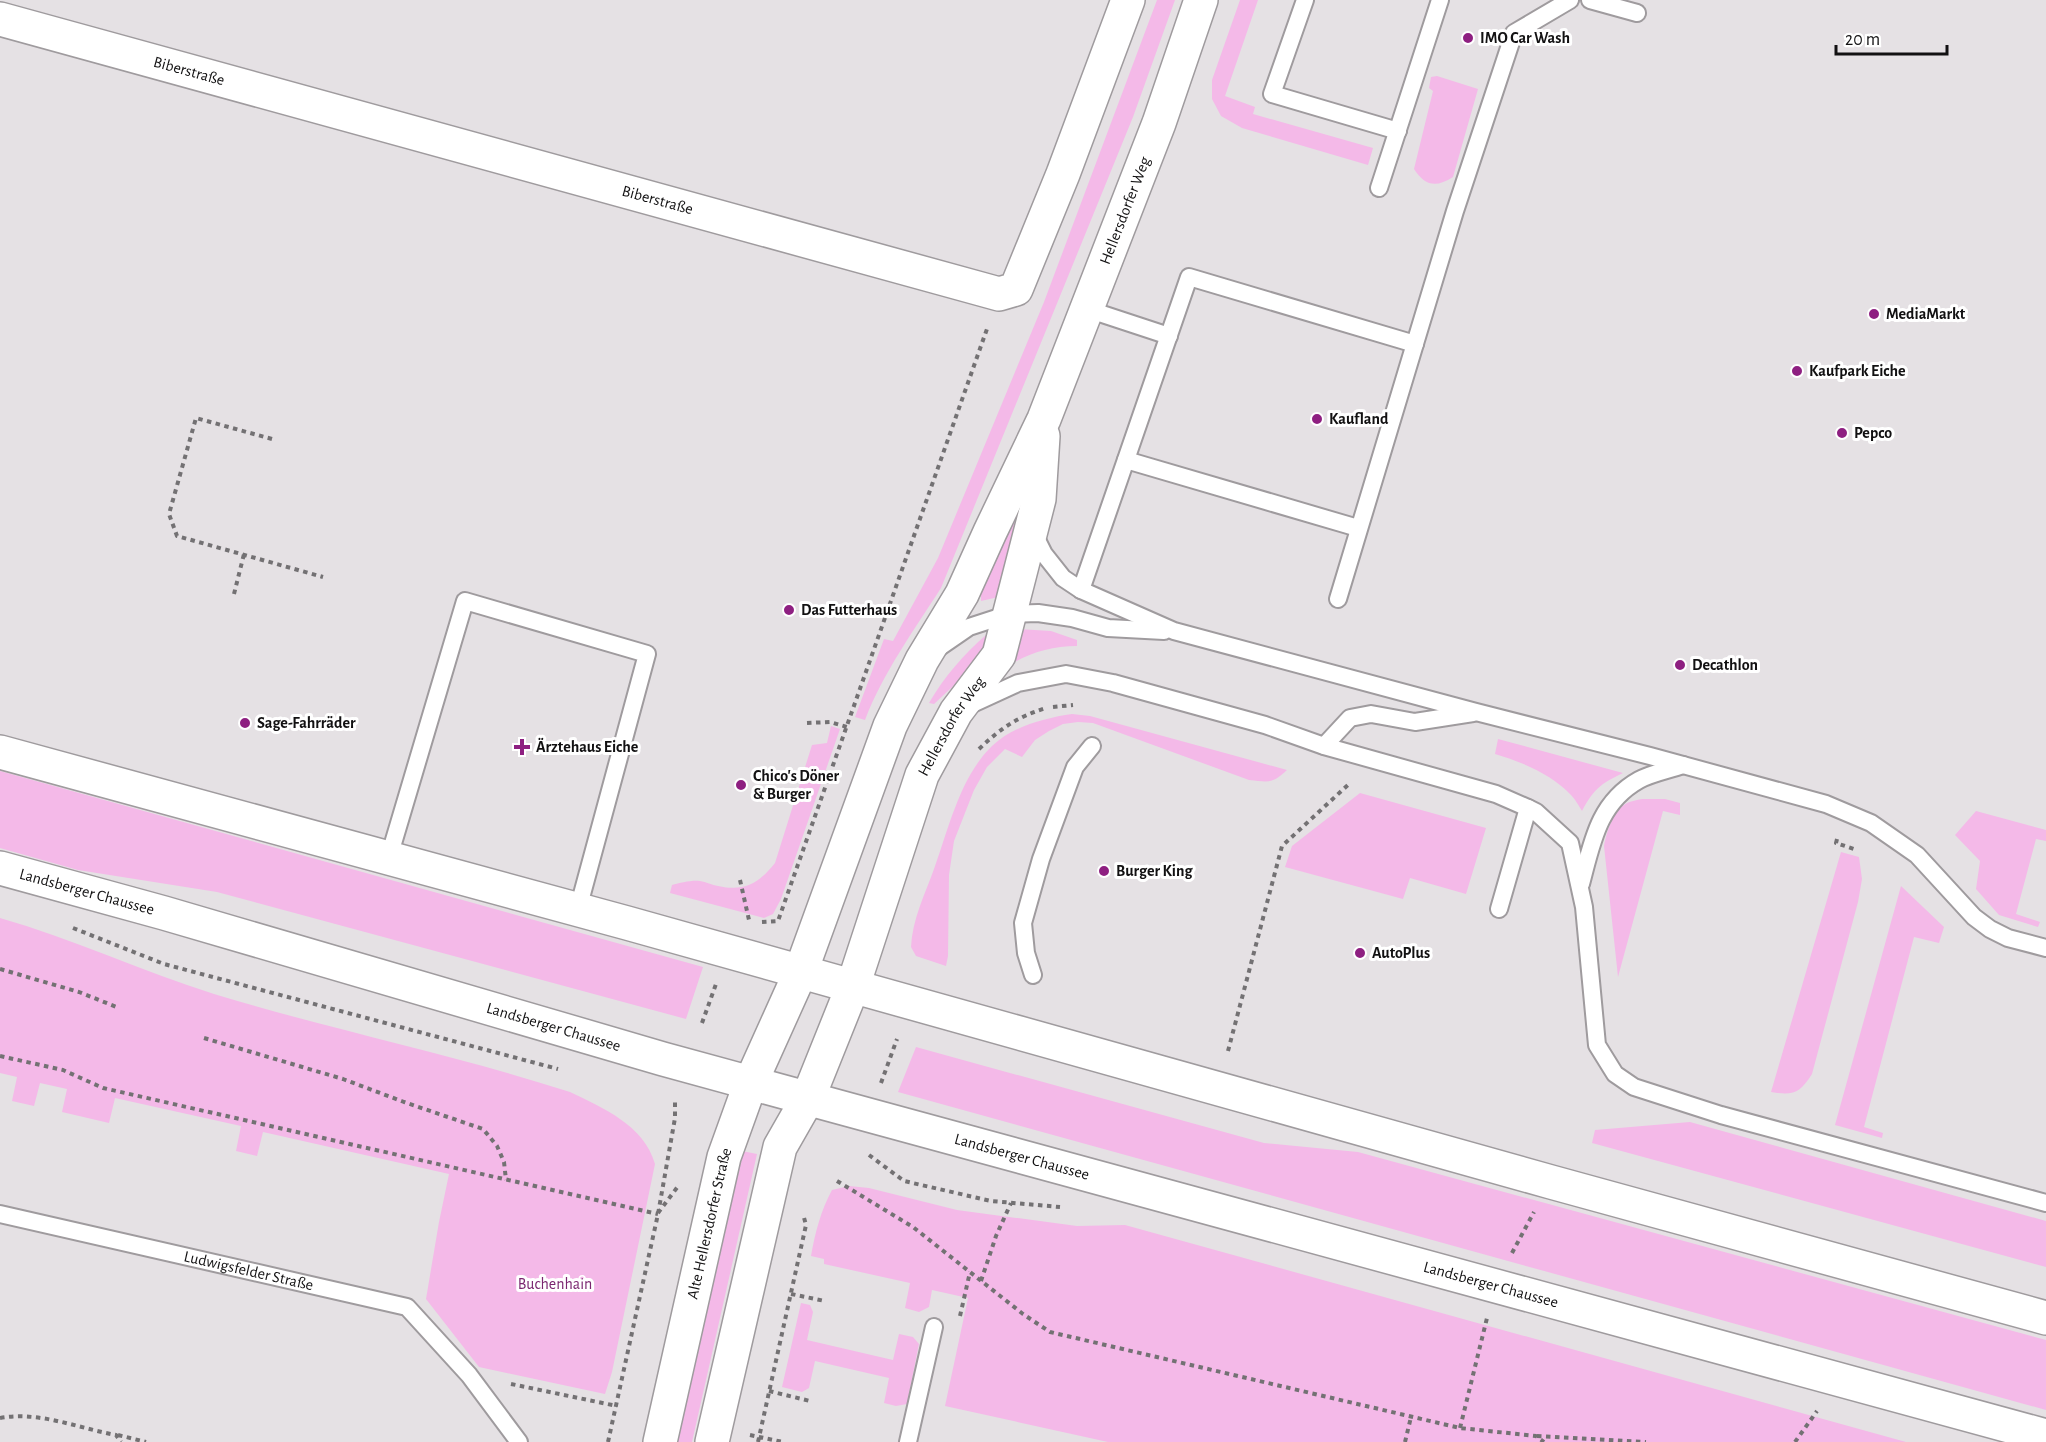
<svg xmlns="http://www.w3.org/2000/svg" width="2046" height="1442" viewBox="0 0 2046 1442" font-family="'Alegreya Sans',sans-serif">
<rect width="100%" height="100%" fill="#e5e1e4"/>
<path fill="#f4b9e8" d="M1157,0h18l-42,117 -192,471c-27,42 -58,85 -76,132l-10,-3 29,-78 9,2 45,-83 106,-256z
M1240,0h18l-33,96 30,11 -2,7 120,34 -5,17 -126,-37 -21,-12 -9,-17v-19z
M1437,76l41,13 -25,88c-17,11 -28,9 -39,-8l19,-78 -4,-3 2,-11z
M1012,520h5l-14,76 -22,5v-7z
M1018,629l33,2 26,9v6c-26,0 -48,7 -69,20z
M986,635l3,6 -24,34 -31,29 -5,-1c15,-26 35,-49 57,-68z
M1072,714l18,2 197,54c-15,14 -18,12 -38,10l-156,-57 -15,-1 -15,2 -14,7 -14,9 -13,17 -17,-8 -18,18 -13,23 -20,51 -5,34 -1,81 -2,10 -30,-10 -5,-9c1,-27 14,-53 23,-78 15,-41 26,-92 58,-123 21,-20 53,-28 80,-32z
M831,726l9,3 -59,170 -8,15 -9,4 -94,-25 2,-8c8,-2 19,-5 28,-4 6,1 12,4 18,5 27,6 41,-3 57,-23l37,-118 15,-2z
M1498,739l125,34c-23,11 -29,16 -41,38 -3,-5 -7,-12 -11,-16 -20,-21 -49,-33 -76,-41z
M0,771l703,196 -17,52 -469,-127 -139,-22 -78,-22z
M1360,793l126,35 -20,66 -56,-16 -7,21 -118,-32 7,-21z
M1642,799h23l15,4v12l-17,-4 -45,166 -14,-131c3,-14 8,-35 23,-43 4,-2 10,-3 15,-4z
M1976,811l70,19v11l-10,-2 -20,75 24,8 -2,5 -39,-12 -23,-26 4,-28 -25,-26z
M1841,852l18,5 3,22 -4,23 -46,172c-12,19 -19,22 -41,18z
M1901,886l43,41 -5,16 -25,-6 -50,190 19,6 -1,5 -47,-13z
M0,918c73,21 142,53 214,76 118,36 239,60 356,98 33,16 74,33 85,72l-43,208 -7,22 -126,-27 -53,-68 13,-77 10,-48 -186,-42 -6,24 -21,-5 5,-25 -126,-28 -6,25 -47,-11 5,-23 -27,-6 -6,23 -22,-5 5,-24 -17,-4z
M916,1047l348,96 94,9 688,188v70l-1148,-318z
M1690,1122l356,99v46l-454,-124 3,-13z
M742,1151l15,3 -65,288h-16z
M849,1186l20,2 88,22 120,16 48,-1 781,217h-798l-163,-36 23,-108 -36,-8 -3,17 -10,5 -14,-4 5,-25 -86,-19v-5l-13,-3c4,-23 10,-46 21,-66z
M801,1303l9,2 3,7 -6,28 86,20 6,-26 14,3 6,7 -12,60 -11,2 -12,-3 5,-25 -74,-17 -6,27 -7,4 -20,-5z"/>
<g fill="none" stroke-linecap="round" stroke-linejoin="round">
<g stroke="#9f9b9e" stroke-width="20">
<g id="service">
<path d="M1305,0l-33,94 126,37"/>
<path d="M1590,0l47,13"/>
<path d="M1379,188l61,-188"/>
<path d="M1087,309l82,27"/>
<path d="M1126,460l232,68"/>
<path d="M1033,532l11,22 19,24 18,12 93,41 302,81 174,44 176,48 45,19 46,32 57,62 16,12 18,9 38,10"/>
<path d="M1081,590l108,-313 226,67"/>
<path d="M1338,599l117,-388 59,-178 56,-33"/>
<path d="M937,649l32,-22 40,-13 29,-1 34,5 36,10 56,3"/>
<path d="M968,706l50,-23 48,-9 47,9 152,42 59,21 172,48 32,14 8,4 34,31 14,64 13,138 18,29 19,13 87,28 325,88"/>
<path d="M1324,746l26,-28 21,-4 44,8 58,-9"/>
<path d="M389,857l76,-256 182,53 -69,255"/>
<path d="M1581,884c11,-41 17,-81 58,-104 13,-7 30,-10 44,-15"/>
<path d="M1499,909l29,-101"/>
<path d="M1033,975l-7,-22 -3,-30 18,-64 34,-92 17,-21"/>
<path id="s1" d="M0,1214l407,93 62,68 50,67"/>
<path d="M908,1442l26,-115"/>
</g>
</g>
<g stroke="#9f9b9e" stroke-width="36">
<g id="minor">
<path id="s2" d="M0,19l999,275 17,-5 47,-115 65,-174"/>
<path id="s3" d="M801,971l89,-245 32,-66 40,-66 28,-62 54,-113 115,-296 42,-123"/>
<path id="s4" d="M853,986l69,-211 34,-63 43,-57 40,-156 4,-63"/>
</g>
</g>
<g stroke="#9f9b9e" stroke-width="36">
<g id="tertiary">
<path id="s5" d="M660,1442l64,-285 27,-75 50,-111"/>
<path d="M712,1442l68,-295 28,-49 45,-112"/>
</g>
</g>
<g stroke="#9f9b9e" stroke-width="36">
<g id="primary">
<path d="M0,752l627,171 924,259 495,136"/>
<path id="s6" d="M0,868l164,45 499,146 1383,377"/>
</g>
</g>
<path stroke="#737173" stroke-width="4" stroke-dasharray="4.5 4.5" stroke-linecap="butt" d="M272,439l-76,-21 -27,96 8,22 146,41
M234,594l10,-40
M1053,707l20,-2
M807,723l23,-1 17,5
M979,749c22,-21 38,-32 67,-41
M1837,839l-1,4 21,7
M740,880l9,40
M762,922l16,-1 210,-595
M73,928l91,36 394,105
M0,969l79,23 40,16
M702,1023l14,-39
M204,1038l139,41 61,23 79,27 14,17 7,16 2,18
M1228,1051l54,-205 68,-63
M0,1056l63,14 40,18 555,126
M881,1083l16,-44
M869,1155l35,26 87,20 69,6
M837,1181l76,46 110,87 27,18 410,96 76,8 8,6
M658,1213l21,-28
M1512,1253l22,-41
M981,1281l15,-45 15,-33
M791,1294l34,7
M960,1316l10,-44
M511,1384l106,22
M769,1391l41,10
M0,1418c40,-7 77,10 116,17l5,7
M1460,1428l27,-110
M118,1435l28,7
M750,1435l33,7
M1537,1436l109,6
M608,1442l50,-228 17,-96v-19
M758,1442l48,-217 -3,-11
M1405,1442l6,-25
M1795,1442l22,-31"/>
<use href="#service" stroke="#fff" stroke-width="16"/>
<use href="#minor" stroke="#fff" stroke-width="33"/>
<use href="#tertiary" stroke="#fff" stroke-width="33"/>
<use href="#primary" stroke="#fff" stroke-width="33"/>
</g>
<g fill="#8e1f81" stroke="#fff" stroke-width="2">
<circle cx="1468" cy="38" r="6"/>
<circle cx="1874" cy="314" r="6"/>
<circle cx="1797" cy="371" r="6"/>
<circle cx="1317" cy="419" r="6"/>
<circle cx="1842" cy="433" r="6"/>
<circle cx="789" cy="610" r="6"/>
<circle cx="1680" cy="665" r="6"/>
<circle cx="245" cy="723" r="6"/>
<path d="M519 738h6v6h6v6h-6v6h-6v-6h-6v-6h6z"/>
<circle cx="741" cy="785" r="6"/>
<circle cx="1104" cy="871" r="6"/>
<circle cx="1360" cy="953" r="6"/>
</g>
<g text-anchor="middle" dominant-baseline="central" stroke-width="6" stroke-linejoin="round" paint-order="stroke">
<g font-size="16" font-weight="bold" fill="#121112" stroke="#fff" text-anchor="start">
<text x="1480" y="38">IMO Car Wash</text>
<text x="1886" y="314">MediaMarkt</text>
<text x="1809" y="371">Kaufpark Eiche</text>
<text x="1329" y="419">Kaufland</text>
<text x="1854" y="433">Pepco</text>
<text x="801" y="610">Das Futterhaus</text>
<text x="1692" y="665">Decathlon</text>
<text x="257" y="723">Sage-Fahrräder</text>
<text x="536" y="747">Ärztehaus Eiche</text>
<text x="753" y="776">Chico's Döner<tspan x="753" dy="18">&amp; Burger</tspan></text>
<text x="1116" y="871">Burger King</text>
<text x="1372" y="953">AutoPlus</text>
</g>
<g font-size="16" fill="#121112" stroke="#fff">
<text stroke="none"><textPath href="#s2" startOffset="196">Biberstraße</textPath></text>
<text stroke="none"><textPath href="#s2" startOffset="682">Biberstraße</textPath></text>
<text stroke="none"><textPath href="#s3" startOffset="828">Hellersdorfer Weg</textPath></text>
<text stroke="none"><textPath href="#s4" startOffset="279">Hellersdorfer Weg</textPath></text>
<text stroke="none"><textPath href="#s6" startOffset="90">Landsberger Chaussee</textPath></text>
<text stroke="none"><textPath href="#s6" startOffset="576">Landsberger Chaussee</textPath></text>
<text stroke="none"><textPath href="#s6" startOffset="1062">Landsberger Chaussee</textPath></text>
<text stroke="none"><textPath href="#s5" startOffset="224">Alte Hellersdorfer Straße</textPath></text>
<text stroke="none"><textPath href="#s1" startOffset="255">Ludwigsfelder Straße</textPath></text>
<text stroke="none"><textPath href="#s6" startOffset="1548">Landsberger Chaussee</textPath></text>
</g>
<g font-size="16" fill="#7a256f" stroke="#fff">
<text x="555" y="1284">Buchenhain</text>
</g>
</g>
<path d="M1836 45v9h111v-9" fill="none" stroke="#121112" stroke-width="3"/>
<text x="1845" y="45" font-size="18" fill="#121112" stroke="#ffffff" stroke-width="4.5" paint-order="stroke">20 m</text>
</svg>
